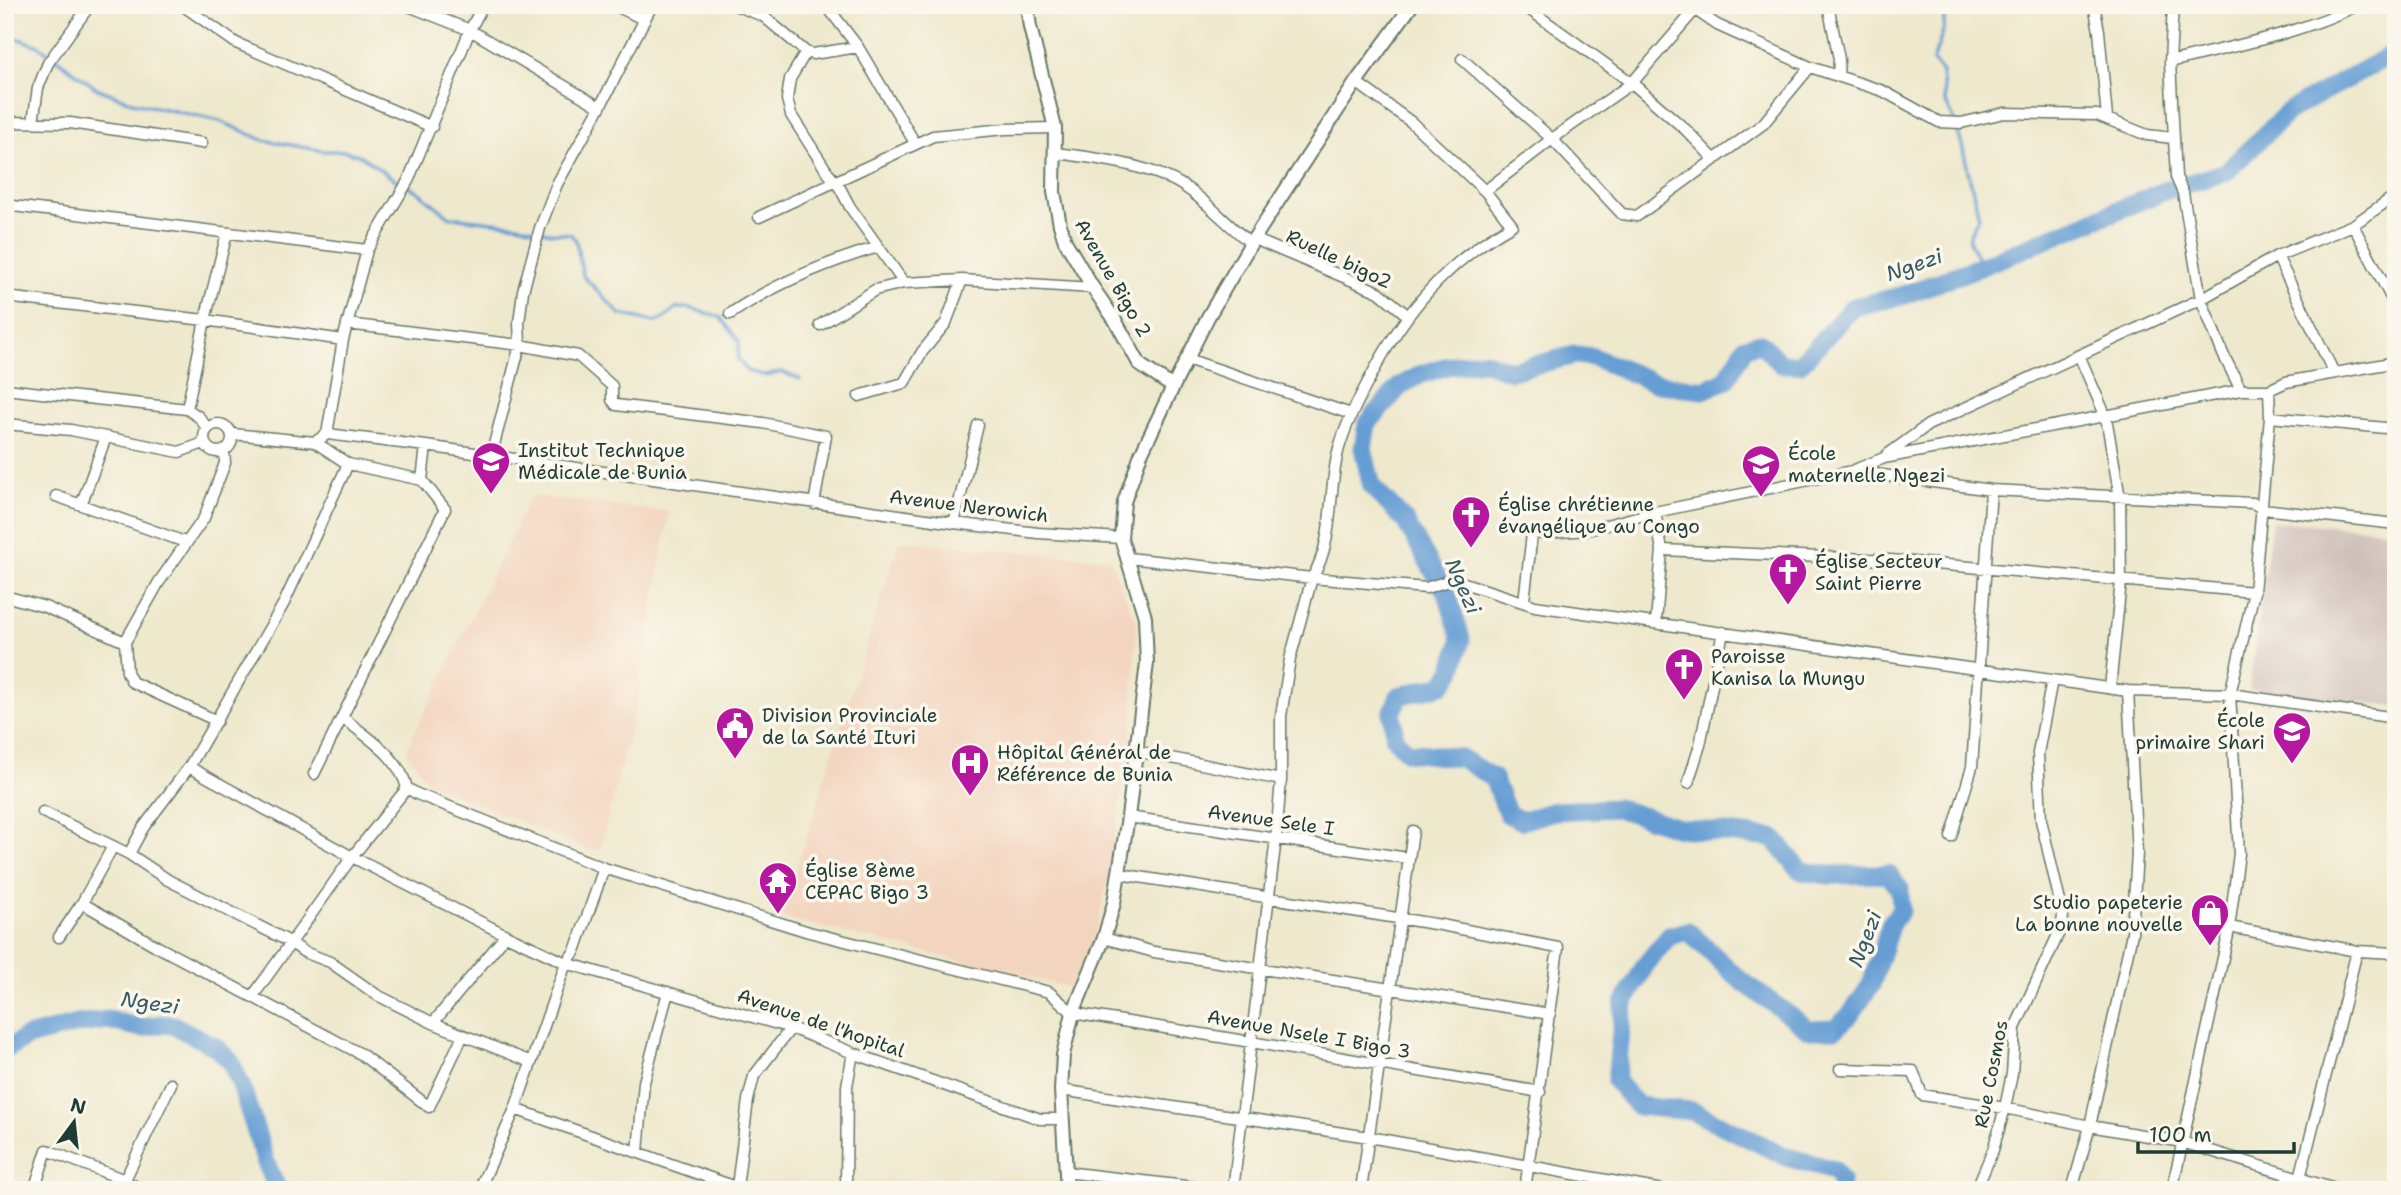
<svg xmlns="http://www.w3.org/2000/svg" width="2401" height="1195" viewBox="0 0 2401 1195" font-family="'Shantell Sans',sans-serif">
<rect width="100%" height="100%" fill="#fbf7ec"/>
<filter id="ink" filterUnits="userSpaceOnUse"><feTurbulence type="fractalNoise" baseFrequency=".0143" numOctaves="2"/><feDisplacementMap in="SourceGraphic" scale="14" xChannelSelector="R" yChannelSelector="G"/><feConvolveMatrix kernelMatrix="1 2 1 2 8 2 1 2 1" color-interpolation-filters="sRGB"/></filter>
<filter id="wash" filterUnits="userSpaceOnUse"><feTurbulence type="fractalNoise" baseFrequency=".00686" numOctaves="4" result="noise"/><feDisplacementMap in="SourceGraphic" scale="28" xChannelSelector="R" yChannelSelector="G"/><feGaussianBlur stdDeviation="1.57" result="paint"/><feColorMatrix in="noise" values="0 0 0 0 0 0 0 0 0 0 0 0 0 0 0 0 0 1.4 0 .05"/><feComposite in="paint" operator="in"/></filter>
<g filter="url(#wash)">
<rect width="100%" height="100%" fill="#eee8cc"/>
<path fill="#f3d4be" d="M531,496l138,16 -33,195 -36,141 -9,3 -163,-68 -22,-33z
M899,541l211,18 27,64 -5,101 -22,146 -15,65 -23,53 -291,-71z"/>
<path fill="#cfc0ba" d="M2272,521l124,10v175l-147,-16z"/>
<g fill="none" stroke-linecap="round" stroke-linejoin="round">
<path stroke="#669ed4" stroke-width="3.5" d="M1944,5v23l-11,33 9,11 3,30 8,15 9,28 17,72c-16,24 -9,25 3,49
M5,40l8,-3 26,9 57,42 36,14 88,19 43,19 61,11h21l16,5 33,23 23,12 33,26 68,8 33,8 19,1 6,6 7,36 37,38 35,8 8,-3 13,-11h13l31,9 19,24 -1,18 9,12 20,5 14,-4 19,7"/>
<path stroke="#669ed4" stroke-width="19" d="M5,1050l22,-13 51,-13 30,-4 33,8 20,-4 12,1 43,22 15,15 10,23 24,75 13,30
M1840,1190l1,-10 -7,-10 -47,-13 -95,-46 -55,-5 -21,-25 8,-78 22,-39 23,-28 19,-5 51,48 71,51 25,-1 16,-15 20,-29 20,-62 10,-13 -1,-21 -12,-15 -59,1 -28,-4 -28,-33 -94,-10 -62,-20 -63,3 -32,10 -14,-7 -15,-36 -32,-20 -53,-6 -13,-13 -3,-25 7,-18 43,-11 11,-15 8,-31 -13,-43 -43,-75 -33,-34 -9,-39 4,-24 33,-38 22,-12 26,-8 35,-5 28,10 64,-16 18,2 62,26 48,7 23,-10 19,-33 16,-4 20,21h19l53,-57 48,-11 81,-30 185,-76 59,-18 63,-61 107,-59"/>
</g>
</g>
<g filter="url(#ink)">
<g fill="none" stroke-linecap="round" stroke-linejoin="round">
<g stroke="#677969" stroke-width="13">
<path id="minor" d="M182,5l54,38 196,84
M406,5l64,25 130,77
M614,5l31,15
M735,5l28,11 43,36 7,2 45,-7 57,96
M826,5l32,42
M1523,5l109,78 54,47 28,29
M1688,5l29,20 93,42 73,24 56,31 22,1 43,-10 93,2 50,20 26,3
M1828,5l11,54 -1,17
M2094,5l5,26 8,87
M2173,5l-3,57 6,115 7,16 18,106 22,55 18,36
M806,52l-16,27 -3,20 4,16 37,58 12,15 10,19 54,76
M1462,59l90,80 70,75 15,2 126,-92 47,-57
M2170,62c63,-16 129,-28 188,-57
M5,122l65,1 132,20
M33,122l5,-34 10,-25 42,-58
M1056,153c40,5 96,12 129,34 24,16 43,39 66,56
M1485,191l67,-52 80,-56 62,-72
M5,205l362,45
M759,217l174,-81 72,-7 50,-1
M2353,225l43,82
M1254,239l125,53 28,23
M2277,256l57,117
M5,297l200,23 138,20
M730,314c46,-31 95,-51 148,-67
M347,324l173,21 58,11 34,30v14l4,5 147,18 63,13 -12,68
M820,325l55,-35 29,-7 58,-3 131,8
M2079,355l27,62 14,81 1,83 -11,107
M1187,359l164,55
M5,389l182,20
M859,396l45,-13 18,-31 24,-29 16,-43
M2270,417l126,12
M204 438a14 14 0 1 1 28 0a14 14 0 1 1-28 0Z
M5,424l66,6 108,22 25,-9
M207,428l-8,-11 -12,-8 18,-89 22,-87
M232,434l83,8 12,-8 99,12 528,77 84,10 83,5
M327,434l16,-94 24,-90 41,-69 62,-151 13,-25
M315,442l33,22 74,16
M1887,455l41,-30 273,-126 76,-43 76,-31 43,-30
M491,456l29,-111 -1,-22 4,-32 17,-63 17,-44 43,-77 52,-102
M1853,471l138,19 262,13 10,6 133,15
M56,496l129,46
M81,505l25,-68
M1655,512l7,38 -6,72
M954,523l24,-98
M1662,550l228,10 364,32
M1128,558l184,20 114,10 22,-7 7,-1 80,26 593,85 102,3 166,24
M5,596l40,11 80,35
M1524,601l8,-67 56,-4 67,-18 197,-41 32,-13 357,-68h28l17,-8 110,-20
M343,718c25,20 56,38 64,70l10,6 187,74 205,64 240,60 24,21 178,29 289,50
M217,721l-85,-39 -5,-10 -2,-30 34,-60 45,-64 21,-55 -1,-12
M1136,751l145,29
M189,767l163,90 154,78 60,28 225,65 62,25 187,66h22
M314,774l131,-265 -23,-29 4,-34
M1688,783l12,-38 23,-113
M43,812l86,42 39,26 122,62 14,10 26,10 47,33 56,28 98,39
M1128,817l280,41
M1951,837l21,-70 19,-277
M129,854l14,-26 46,-61 95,-164 64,-139
M1120,874l321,51 117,23 -33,242
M82,903l76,44 203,107 68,53 34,-72
M2229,927l128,24 39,2
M59,937l23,-34 31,-57
M1104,938l50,14 396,62
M253,996l99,-139 55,-69
M433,1023l73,-88
M1840,1069l73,2 9,24 83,13 85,18 92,16 156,48
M1061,1090l308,47 293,53
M515,1109l229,81
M638,1152l6,-70 24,-90
M1065,1172l155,18
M737,1187l11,-87 6,-24 37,-48
M34,1190l13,-40 78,30 16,10
M120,1190l51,-106
M479,1190l36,-81 51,-146 9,-12 29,-83
M846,1190l1,-104 6,-33
M1233,1190l43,-352 5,-58v-64l9,-57 22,-81c24,-40 15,-87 27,-130 7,-24 18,-46 30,-68 35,-68 76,-117 143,-155l-27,-34 -74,-69 -55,-40
M1361,1190l52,-359
M1976,1190l17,-40 12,-42 7,-34 3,-46 47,-102 1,-11 -22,-95 -3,-67 14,-73
M2072,1190l18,-64 42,-193 5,-80 -9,-162
M2172,1190l56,-255 11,-81 -9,-160 24,-102 16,-175 -1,-27
M2297,1190l60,-239"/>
</g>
<g stroke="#677969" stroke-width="16">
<path id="tertiary" d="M1027,5l3,22 25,101 -1,64 6,33 5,16 28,47 22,32 25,45 33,22
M1067,1190l-6,-100 2,-35 10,-42 31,-75 10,-35 14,-86 19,-154 -2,-46 -24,-79 3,-36 17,-48 32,-67 35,-70 43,-74 105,-161 56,-77"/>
</g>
<use href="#minor" stroke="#fff" stroke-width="10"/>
<use href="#tertiary" stroke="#fff" stroke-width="12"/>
</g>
</g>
<defs>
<g id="school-pin" transform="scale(2.0125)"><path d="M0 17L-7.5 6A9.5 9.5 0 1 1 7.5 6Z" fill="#b5179e" stroke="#fbf7ec"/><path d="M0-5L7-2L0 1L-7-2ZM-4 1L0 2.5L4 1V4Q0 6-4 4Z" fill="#fff"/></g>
<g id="church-pin" transform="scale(2.0125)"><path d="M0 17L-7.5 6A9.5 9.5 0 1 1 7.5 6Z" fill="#b5179e" stroke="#fbf7ec"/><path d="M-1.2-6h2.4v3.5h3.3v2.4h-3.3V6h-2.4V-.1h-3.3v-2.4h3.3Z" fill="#fff"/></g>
<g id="civic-pin" transform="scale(2.0125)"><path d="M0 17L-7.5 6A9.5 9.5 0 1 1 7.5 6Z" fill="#b5179e" stroke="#fbf7ec"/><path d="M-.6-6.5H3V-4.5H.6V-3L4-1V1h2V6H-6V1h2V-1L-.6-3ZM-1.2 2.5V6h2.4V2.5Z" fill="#fff"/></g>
<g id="hospital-pin" transform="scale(2.0125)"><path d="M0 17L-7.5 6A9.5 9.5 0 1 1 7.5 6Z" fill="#b5179e" stroke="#fbf7ec"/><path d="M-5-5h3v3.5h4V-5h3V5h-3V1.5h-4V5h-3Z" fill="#fff"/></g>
<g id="temple-pin" transform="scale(2.0125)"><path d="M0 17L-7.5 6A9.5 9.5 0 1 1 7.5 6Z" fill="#b5179e" stroke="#fbf7ec"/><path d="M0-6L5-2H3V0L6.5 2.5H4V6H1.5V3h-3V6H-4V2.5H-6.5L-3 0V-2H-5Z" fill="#fff"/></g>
<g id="shop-pin" transform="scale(2.0125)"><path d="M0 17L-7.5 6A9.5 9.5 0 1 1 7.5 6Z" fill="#b5179e" stroke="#fbf7ec"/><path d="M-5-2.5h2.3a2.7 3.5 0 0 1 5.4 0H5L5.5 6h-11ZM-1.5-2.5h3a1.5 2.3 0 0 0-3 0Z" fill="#fff"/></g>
</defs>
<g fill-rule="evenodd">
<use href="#school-pin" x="491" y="461"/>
<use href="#school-pin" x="1761" y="464"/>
<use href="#church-pin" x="1471" y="515"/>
<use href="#church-pin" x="1788" y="572"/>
<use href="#church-pin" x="1684" y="667"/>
<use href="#civic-pin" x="735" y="726"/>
<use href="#school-pin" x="2292" y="731"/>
<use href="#hospital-pin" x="970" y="763"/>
<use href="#temple-pin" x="778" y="881"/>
<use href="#shop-pin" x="2210" y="913"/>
</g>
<g text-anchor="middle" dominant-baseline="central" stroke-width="7" stroke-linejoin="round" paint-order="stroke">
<g font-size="19" fill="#1f3d34" stroke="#fbf7ec">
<text transform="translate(1339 259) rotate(25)">Ruelle bigo2</text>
<text transform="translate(1113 278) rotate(60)">Avenue Bigo 2</text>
<text transform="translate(969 506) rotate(7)">Avenue Nerowich</text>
<text transform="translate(1271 820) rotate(8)">Avenue Sele I</text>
<text transform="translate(821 1023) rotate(19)">Avenue de l'hopital</text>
<text transform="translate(1309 1034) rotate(10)">Avenue Nsele I Bigo 3</text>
<text transform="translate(1991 1074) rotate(-79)">Rue Cosmos</text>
</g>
<g font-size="19" fill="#1f3d34" stroke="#fbf7ec" text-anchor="start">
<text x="518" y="450">Institut Technique<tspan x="518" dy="22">Médicale de Bunia</tspan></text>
<text x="1788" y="453">École<tspan x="1788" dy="22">maternelle Ngezi</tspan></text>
<text x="1498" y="504">Église chrétienne<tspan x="1498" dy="22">évangélique au Congo</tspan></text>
<text x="1815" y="561">Église Secteur<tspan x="1815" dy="22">Saint Pierre</tspan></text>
<text x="1711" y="656">Paroisse<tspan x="1711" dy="22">Kanisa la Mungu</tspan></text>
<text x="762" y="715">Division Provinciale<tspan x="762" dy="22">de la Santé Ituri</tspan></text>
<text x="2265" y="720" text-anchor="end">École<tspan x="2265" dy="22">primaire Shari</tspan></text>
<text x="997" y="752">Hôpital Général de<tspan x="997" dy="22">Référence de Bunia</tspan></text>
<text x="805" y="870">Église 8ème<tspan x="805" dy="22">CEPAC Bigo 3</tspan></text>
<text x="2183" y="902" text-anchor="end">Studio papeterie<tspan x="2183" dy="22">La bonne nouvelle</tspan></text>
</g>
<g font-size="21" font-style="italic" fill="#345a64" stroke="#fbf7ec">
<text transform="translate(1914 265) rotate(-20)">Ngezi</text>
<text transform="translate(1463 586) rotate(66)">Ngezi</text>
<text transform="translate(1865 939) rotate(-69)">Ngezi</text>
<text transform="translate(150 1003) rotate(8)">Ngezi</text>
</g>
</g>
<rect width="2401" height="1195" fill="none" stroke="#fbf7ec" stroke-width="28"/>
<g transform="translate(74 1122) rotate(15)" stroke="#fbf7ec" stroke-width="5" paint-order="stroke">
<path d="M0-5L12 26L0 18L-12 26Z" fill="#1f3d34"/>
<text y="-10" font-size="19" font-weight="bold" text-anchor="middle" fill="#1f3d34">N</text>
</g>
<path d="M2138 1142v10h156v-10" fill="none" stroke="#1f3d34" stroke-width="3.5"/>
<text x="2149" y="1142" font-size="21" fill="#1f3d34" stroke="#fbf7ec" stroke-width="5" paint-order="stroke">100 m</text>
</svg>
